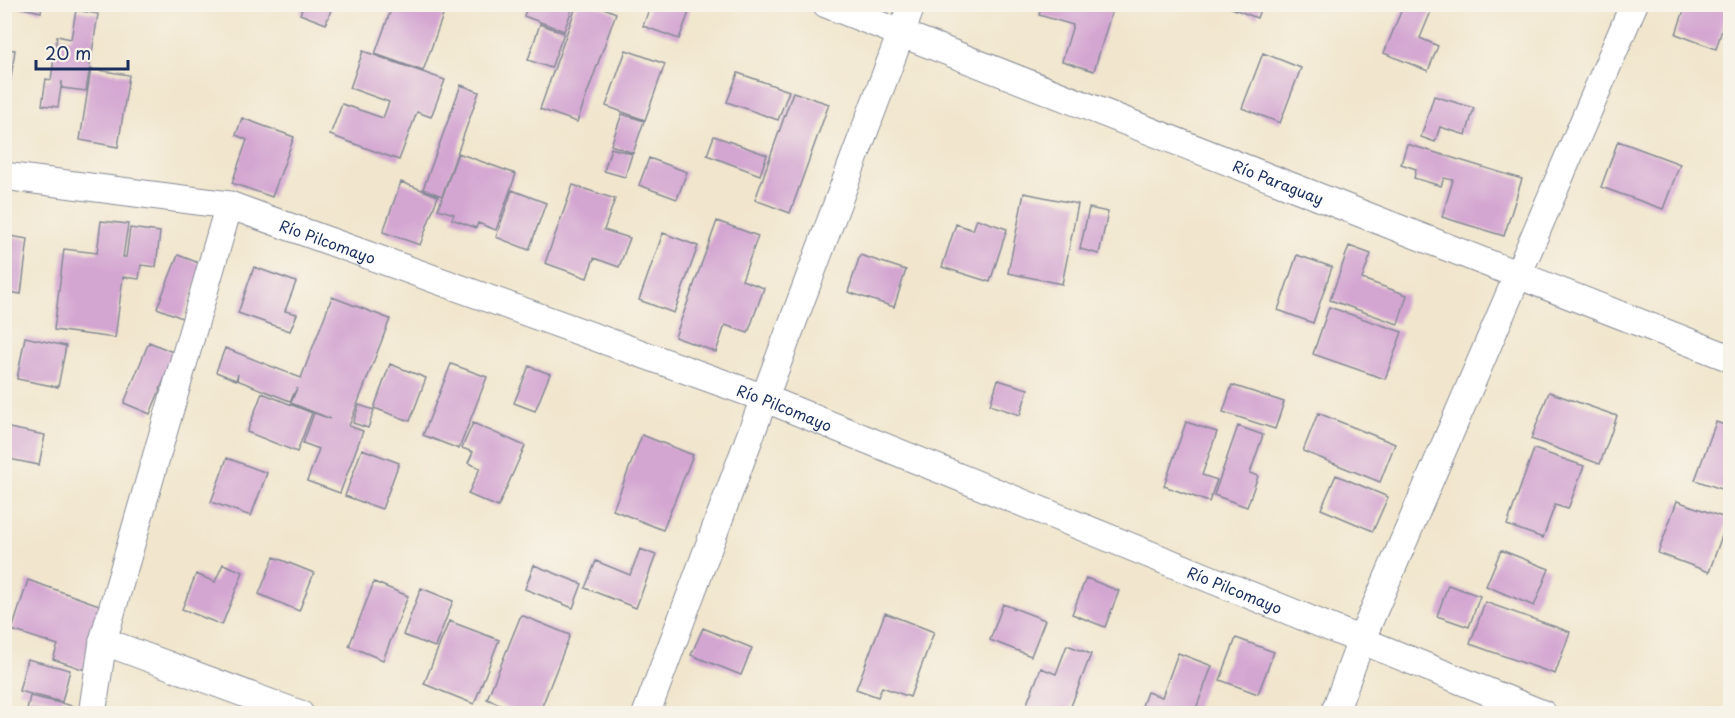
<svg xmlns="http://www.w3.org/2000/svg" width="1735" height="718" viewBox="0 0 1735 718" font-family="'Playpen Sans',sans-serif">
<rect width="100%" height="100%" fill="#f7f3e8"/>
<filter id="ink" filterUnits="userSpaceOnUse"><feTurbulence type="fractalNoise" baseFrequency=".0167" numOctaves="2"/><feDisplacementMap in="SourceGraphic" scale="12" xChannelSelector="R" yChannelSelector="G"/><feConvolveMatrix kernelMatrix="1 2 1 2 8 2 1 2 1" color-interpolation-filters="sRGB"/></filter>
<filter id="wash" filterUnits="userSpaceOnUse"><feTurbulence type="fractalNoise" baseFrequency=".008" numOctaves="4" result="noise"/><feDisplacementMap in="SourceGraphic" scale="24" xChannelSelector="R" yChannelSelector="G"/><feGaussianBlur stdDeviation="1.35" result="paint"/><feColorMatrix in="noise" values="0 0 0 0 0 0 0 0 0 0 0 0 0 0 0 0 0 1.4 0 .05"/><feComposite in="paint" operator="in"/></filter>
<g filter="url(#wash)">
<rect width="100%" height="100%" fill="#f1e6cd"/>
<g id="blocks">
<path fill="#d3a5d1" d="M4,4h38l-1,8z
M304,4h29l-7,20 -26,-10z
M393,4h54l-24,67 -48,-17z
M528,4h46l-10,27 -40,-15z
M577,4h17l22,9 -39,109 -37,-13z
M651,4h41l-13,35 -36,-13z
M1042,4h72l-20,67 -32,-10 11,-36 -34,-10z
M1221,4h41l-5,14z
M1404,4h30l-14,34 18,8 -10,25 -44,-18z
M1686,4h44l-14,45 -40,-15z
M76,10l22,4 -12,77 -24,-3v-7l-4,26 -16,-2 4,-26 5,1 6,-44 14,3z
M540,24l24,9 -13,35 -23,-8z
M4,49l11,1 -7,49h-4z
M626,50l39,14 -20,56 -39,-14z
M363,51l82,29 -14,37 -14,-5 -18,48 -69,-25 12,-31 41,14 6,-16 -39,-14z
M1263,53l38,15 -21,55 -38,-15z
M91,69l38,6 -11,72 -38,-7z
M738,73l51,18 -11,29 -51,-18z
M461,85l18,7 -37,104 -19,-7z
M793,92l36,12 -39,109 -35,-13z
M1434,96l40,12 -8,27 -26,-8 -5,15 -14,-5z
M622,114l22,7 -11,32 -22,-8z
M242,118l52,19 -22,60 -40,-14 15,-43 -11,-5z
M714,136l53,19 -7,20 -53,-20z
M1618,141l62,23 -17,45 -62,-22z
M1407,144l115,35 -18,57 -62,-19 11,-37 -9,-2 -3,8 -27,-8 2,-9 -15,-5z
M611,148l21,6 -7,23 -21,-6z
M458,153l58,21 -20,56 -18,-7 -2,5 -24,-9 2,-5 -16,-5z
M649,158l38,14 -10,27 -38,-14z
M401,182l37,14 -18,49 -37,-13z
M573,185l42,14 -11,31 26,8 -11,29 -25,-9 -7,20 -42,-15z
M512,190l34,13 -17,47 -33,-13z
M1024,193l54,11 -16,80 -54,-11z
M1089,208l19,4 -9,42 -19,-5z
M977,219l30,10 -17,53 -48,-15 14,-43 17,6z
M101,221l27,3 -5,33h3l4,-29 30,4 -4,35 -15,-2 -2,14 -16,-2 -8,61 -61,-8 10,-81 33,4z
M717,221l41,15 -16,44 22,8 -16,45 -23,-8 -9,27 -41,-15z
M663,233l35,13 -24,67 -35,-13z
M4,235l24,4 -7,55 -17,-3z
M1349,246l22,8 -9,25 45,16 -9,29 -68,-24z
M178,255l26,10 -22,53 -25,-10z
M860,255l46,15 -12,37 -46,-15z
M1297,255l35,12 -19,56 -35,-13z
M254,267l42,15 -11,29 12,3 -7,17 -52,-18z
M332,297l58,22 -41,107 14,5 -23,62 -33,-12 12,-32 -16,-6 11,-30 17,6 -40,-16 6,-15 -7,13 -53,-21 1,-6 -2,6 -20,-8 9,-24 76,30z
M1329,307l73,25 -17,47 -72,-25z
M25,337l41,9 -8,41 -41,-8z
M149,342l26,11 -25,61 -26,-11z
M390,364l36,14 -16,43 -36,-13z
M451,364l36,13 -28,72 -36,-14z
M529,366l21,8 -15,37 -21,-8z
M998,380l30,9 -8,26 -30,-10z
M1232,385l52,17 -9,27 -52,-17z
M1549,392l68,24 -17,48 -69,-25z
M262,393l50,20 -15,39 -50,-20z
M359,405l15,5 -6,18 -15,-5z
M1318,413l77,31 -15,38 -77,-31z
M1186,422l31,10 -15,43 15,5 -8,22 -45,-16z
M1716,422l14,5v65l-35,-12z
M473,423l52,23 -27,61 -30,-13 12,-26 -12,-5 5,-11 -11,-4z
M1238,426l25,9 -13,38 8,3 -11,31 -33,-12z
M4,427l41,8 -6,30 -35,-7z
M642,435l51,20 -30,75 -50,-20z
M362,449l37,14 -17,46 -37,-13z
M1534,449l50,17 -16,43 -13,-4 -12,33 -36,-13z
M227,458l40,15 -16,43 -40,-14z
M1336,475l52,22 -15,34 -52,-22z
M1677,501l51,18 -19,53 -51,-19z
M640,549l16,6 -20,53 -51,-20 11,-27 34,14z
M1501,550l48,19 -15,37 -48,-20z
M274,557l40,16 -15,38 -40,-17z
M223,564l20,8 -21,53 -40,-16 14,-35 19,8z
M534,565l48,19 -9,24 -48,-19z
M1086,578l33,13 -14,36 -33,-13z
M28,580l74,26 -14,65 -35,-12 5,-14 -46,-15z
M374,582l34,14 -25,64 -34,-14z
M1448,585l32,11 -11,31 -32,-11z
M421,588l32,13 -18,46 -32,-12z
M1485,602l85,30 -15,42 -85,-30z
M1003,604l42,16 -14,36 -41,-16z
M885,613l49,19 -24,65 -28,-10 -4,10 -22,-8z
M521,615l49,20 -31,79h-15l-37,-15z
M449,621l50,19 -25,64 -50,-20z
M703,628l49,20 -11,27 -50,-20z
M1236,638l38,14 -16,42 -38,-14z
M1067,645l24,9 -23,60h-22l-20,-8 15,-38 15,6z
M1178,653l34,13 -18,48h-55l8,-22 15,5z
M27,659l43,11 -8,32 -43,-11z
M30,696l56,13 -1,5h-59z"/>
</g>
</g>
<g filter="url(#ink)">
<use href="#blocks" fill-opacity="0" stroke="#868a96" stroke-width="1.5"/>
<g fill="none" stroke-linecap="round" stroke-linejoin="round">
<g stroke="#868a96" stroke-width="29">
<g id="minor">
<path id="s1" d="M826,4l904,354"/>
<path id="s2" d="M4,176l225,29 535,193 779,316"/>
<path d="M103,641l197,73"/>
<path d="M92,714l11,-73 126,-436"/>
<path d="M646,714l266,-710"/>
<path d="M1334,714l28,-76 272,-634"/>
</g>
</g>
<use href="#minor" stroke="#fff" stroke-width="27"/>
</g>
</g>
<g text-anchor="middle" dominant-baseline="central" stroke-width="5" stroke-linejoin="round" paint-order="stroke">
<g font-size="15" fill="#1b2f5e" stroke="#f7f3e8">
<text stroke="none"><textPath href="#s1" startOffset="486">Río Paraguay</textPath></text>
<text stroke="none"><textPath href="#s2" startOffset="332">Río Pilcomayo</textPath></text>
<text stroke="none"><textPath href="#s2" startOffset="818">Río Pilcomayo</textPath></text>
<text stroke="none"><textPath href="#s2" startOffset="1304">Río Pilcomayo</textPath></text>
</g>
</g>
<rect width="1735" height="718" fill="none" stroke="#f7f3e8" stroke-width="24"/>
<path d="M36 60v9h92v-9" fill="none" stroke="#1b2f5e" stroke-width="3"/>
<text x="45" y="60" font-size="18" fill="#1b2f5e" stroke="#f7f3e8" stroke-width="4.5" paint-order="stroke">20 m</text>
</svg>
